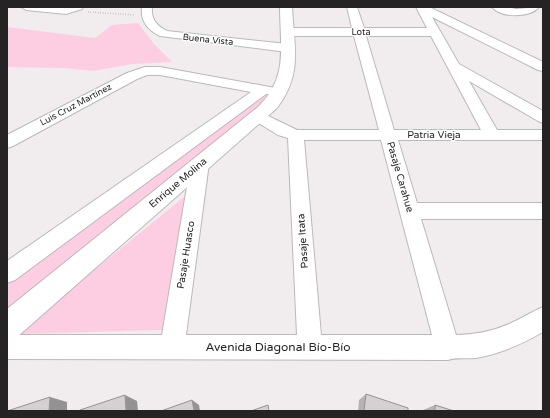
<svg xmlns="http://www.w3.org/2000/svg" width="550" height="418" viewBox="0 0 550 418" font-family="'Varela Round',sans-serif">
<rect width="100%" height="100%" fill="#f1ecee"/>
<path fill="#fdcee1" d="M138,23l16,21 18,18 -40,2 -39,7 -29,-3 -57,-1v-40l88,11 17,-13z
M260,94l9,3 -3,5 -259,210v-34z
M189,193l-25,137 -148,4z"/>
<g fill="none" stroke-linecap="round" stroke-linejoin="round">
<g stroke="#bdb8ba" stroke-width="2">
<path id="minor" d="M21,7h62l-1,2 -16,5 -40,-4z
M142,7h10c-1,12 4,18 15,24l120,13 4,1 2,3 -2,3 -4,1 -127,-16c-12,-6 -20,-15 -18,-29z
M347,7h10l7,21h63l-11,-21h13l114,55v9l-5,-1 -106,-53 27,47 84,47v12l-5,-2 -69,-40 28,49h46v10h-145l19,63h126v16h-122l35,116c18,0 37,-4 53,-11 12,-5 22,-12 34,-17v25c-21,12 -43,22 -67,26 -9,1 -20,-1 -28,2l-441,-1v-24h155l29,-172 3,-4 6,-2 6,2 3,4 -23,172h111l-9,-197 -10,-3 -26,-16 -3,-3 3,-3 5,-2 5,2 35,17h82l-25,-94h-67l-4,-2 -2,-2 2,-2 4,-2h65zM366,36h65l50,94h-87zM304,140h77l51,195h-111z
M492,7h15l9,2 23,-2c-9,11 -38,11 -47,0z
M145,67h15l110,20 5,1 2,3 -2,3h-9l-251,186 -8,3v-22l244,-169 -91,-17h-13l-10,4 -124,67 -6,2v-13l120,-62z"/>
</g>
<g stroke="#bdb8ba" stroke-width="2">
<path id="major" d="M280,7h12c2,40 11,67 -15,101l-260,229 -10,4v-32l251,-202c31,-30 22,-61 22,-100z"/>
</g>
<path stroke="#a4a0a2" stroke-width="1.5" stroke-dasharray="0.5 2" stroke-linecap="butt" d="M88,12l47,3"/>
<use href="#minor" fill="#fff" fill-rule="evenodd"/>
<use href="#major" fill="#fff" fill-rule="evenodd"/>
</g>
<path fill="#b7b3b5" d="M366,394l42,17h-50l1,-11z
M435,405l19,6h-31v-1z"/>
<path fill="#959293" d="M125,395l12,6 1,10h-12z
M50,397l17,5v9h-18z
M192,400l7,5 1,6h-6z"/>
<path fill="#d5d0d2" stroke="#959293" d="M366,394l42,14v3h-44z
M125,395l1,16h-46v-1z
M50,397l-1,14h-42z
M192,400l2,11h-33z
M268,405l1,6h-18z
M435,405l19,6h-19z"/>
<g text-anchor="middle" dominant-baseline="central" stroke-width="3" stroke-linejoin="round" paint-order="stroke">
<g font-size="9" fill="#252324" stroke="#fff">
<text x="361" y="32">Lota</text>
<text transform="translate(208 40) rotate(6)">Buena Vista</text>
<text transform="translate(76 105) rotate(-28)">Luis Cruz Martínez</text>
</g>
<g font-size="10" fill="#252324" stroke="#fff">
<text x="434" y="135">Patria Vieja</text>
<text transform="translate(400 177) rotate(74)">Pasaje Carahue</text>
<text transform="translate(178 183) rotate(-40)">Enrique Molina</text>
<text transform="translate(303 241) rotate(-94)">Pasaje Itata</text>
<text transform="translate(186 255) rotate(-81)">Pasaje Huasco</text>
</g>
<g font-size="12" fill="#252324" stroke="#fff">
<text x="278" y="347">Avenida Diagonal Bío-Bío</text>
</g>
</g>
<rect width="550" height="418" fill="none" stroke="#252324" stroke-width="16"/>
</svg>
